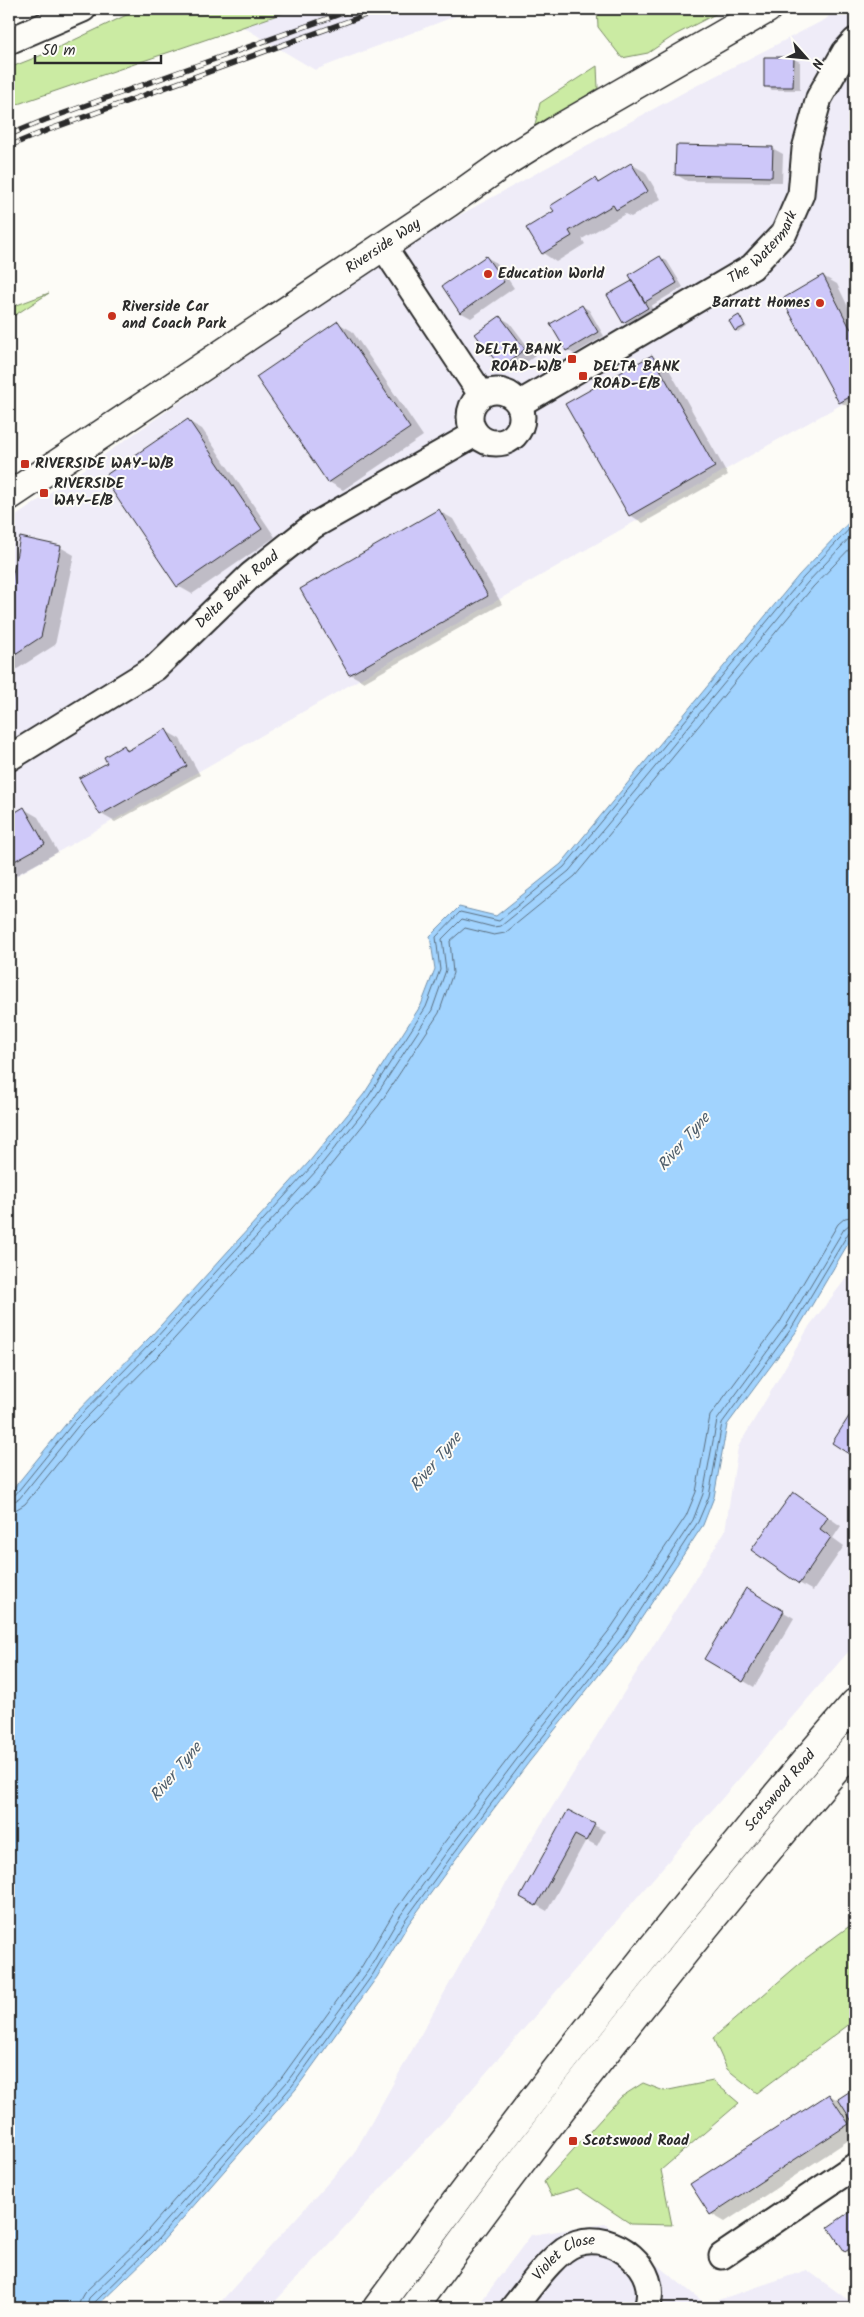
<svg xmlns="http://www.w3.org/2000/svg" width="864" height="2317" viewBox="0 0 864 2317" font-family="Kalam,sans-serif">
<rect width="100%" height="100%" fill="#fdfcf7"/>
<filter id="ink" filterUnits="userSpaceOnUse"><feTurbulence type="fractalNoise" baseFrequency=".02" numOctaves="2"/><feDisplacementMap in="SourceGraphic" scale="10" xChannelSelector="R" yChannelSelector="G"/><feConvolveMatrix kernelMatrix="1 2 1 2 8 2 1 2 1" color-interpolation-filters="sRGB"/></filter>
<g filter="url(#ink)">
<path fill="#efecf8" d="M225,9h249l-159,61 -97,-58z
M836,9h19v388l-74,41 -772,442v-359l396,-276 285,-156 136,-70z
M855,1267v377l-401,466 -185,198h-54l138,-153 166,-295 206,-329 13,-84 72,-122z
M605,2224l101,80 101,-34 48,35v3h-379l55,-73z"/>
<path fill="#cbeba3" stroke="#7b8b67" d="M139,9h156l-286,98v-39l38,-15z
M597,9h128l-50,26 -27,18 -26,5 -24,-31z
M597,66l1,22 -64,41 6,-26z
M49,293l-40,26v-11z
M855,1922v94l-8,10 -90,67 -30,-24 -14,-31 92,-79z
M713,2081l26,22 -78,67 11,55 -41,-1 -54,-36 -26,8 -7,-14 77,-85 22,-14 21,8z"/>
<path fill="#a1d3fe" stroke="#7290aa" d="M855,516v716l-59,100 -69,93 -13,72 -11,28 -76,115 -98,122 -74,98 -46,63 -32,54 -81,112 -142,162 -59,57h-86v-814l61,-75 81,-83 158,-174 55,-68 57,-89 14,-36 -5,-33 29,-29 37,9 65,-52 238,-289z"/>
<path fill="#0003" d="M794,59l6,3v28h-28l-7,-4z
M772,148l11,6 -1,28 -95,-1 -10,-6z
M631,164l14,8 16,27 -30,18 -6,-3 -43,25 3,5 -29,18 -13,-9 12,-41 40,-32 5,3z
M486,257l11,6 17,25 -43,30 -11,-6z
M660,257l7,4 16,26 -32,19 3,6 -23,14 -7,-4 -15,-26 25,-15z
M823,276l14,8 18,37 -1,89 -14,-8z
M582,306l7,4 15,26 -30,18 -7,-4 -15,-26z
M500,317l10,6 25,33 -23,17 -10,-6z
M739,317l8,10 -8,5 -3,-1z
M338,323l14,8 71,105 -80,54 -14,-8 -71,-105z
M652,356l14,8 62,111 -85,48 -13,-8z
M188,421l14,8 73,108 -83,57 -14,-8z
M439,511l14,8 49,85 -138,78 -14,-8z
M21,538l39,9 14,8 -19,90 -41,26 -5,-2v-69z
M166,731l14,8 20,36 -85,47 -14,-8 7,-51 16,-16 7,4z
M24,809l14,8 20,35 -49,27v-62z
M793,1493l48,33 -8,12 11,8 -31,45 -14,-8z
M746,1590l48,28 -40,69 -48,-28z
M569,1812l36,19 -8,15 -11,-6 -39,71 -25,-14z
M855,2089v47l-130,86 -14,-8 118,-119 9,5z
M855,2210v43l-2,2 -7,-4 -16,-24z"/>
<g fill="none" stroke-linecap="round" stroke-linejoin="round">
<path stroke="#5a6e7f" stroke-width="1" d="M9,1497l6,-2 59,-73 81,-83 158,-174 55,-68 58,-90 14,-37 -4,-33 24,-25 39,9 65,-54 239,-289 52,-55
M9,1503l10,-4 59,-73 81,-82 158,-174 56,-70 59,-90 14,-40 -4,-31 20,-20 31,8 8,-1 68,-55 239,-289 47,-50
M9,1511l8,-2 8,-5 59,-73 81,-82 158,-174 56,-70 60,-92 14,-40 -3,-32 15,-13 29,7 11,-2 70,-57 238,-289 42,-44
M78,2308l2,-8 4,-7 57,-55 141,-161 80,-111 32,-54 46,-64 74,-97 97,-123 75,-112 10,-24 14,-76 70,-94 58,-98 7,-6 10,-2
M86,2308l3,-10 57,-55 141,-161 81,-111 32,-55 46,-63 74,-98 97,-122 76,-113 10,-26 14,-74 69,-94 58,-97 5,-4 6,-1
M92,2308l2,-5 57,-56 141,-161 81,-112 32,-54 46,-63 74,-98 98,-122 75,-115 11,-26 13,-73 69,-94 58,-97 6,-2"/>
</g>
<path fill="#cdc7f9" stroke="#2b2b2b" d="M764,57h30l-1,30h-29z
M676,145l97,2 -1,30 -97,-2z
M631,163l17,28 -32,19 -3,-5 -44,26 3,5 -30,18 -16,-26 28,-17 -4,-5 45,-28 3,5z
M486,256l18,26 -44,31 -18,-27z
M660,256l17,27 -32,19 -16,-27z
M823,275l27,53 5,3v63l-16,9 -57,-104z
M632,281l16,27 -25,15 -16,-28z
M582,305l16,27 -32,19 -16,-27z
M739,315l6,11 -10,5 -6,-10z
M500,316l25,33 -24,19 -26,-34z
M338,321l72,107 -82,55 -72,-106z
M652,355l63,112 -86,49 -64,-112z
M188,419l74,110 -85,58 -74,-110z
M439,509l49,87 -139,79 -49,-86z
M20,537l41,9 -20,91 -32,21v-64z
M166,729l21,37 -87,49 -21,-37 28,-15 -3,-6 20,-12 3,6z
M24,807l21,37 -36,20v-48z
M855,1407v51l-23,-15z
M793,1492l35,25 -8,12 11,8 -32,47 -48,-34z
M746,1588l38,23 -41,71 -39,-23z
M568,1810l27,14 -9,17 -11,-6 -39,71 -16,-9z
M855,2088v38l-17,-27z
M829,2094l20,30 -139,91 -20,-31z
M855,2208v37l-10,7 -17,-25z"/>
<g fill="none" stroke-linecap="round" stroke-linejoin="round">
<g stroke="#2b2b2b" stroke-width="29">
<g id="minor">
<path d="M9,41l74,-32"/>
<path d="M383,246l98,148"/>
<circle cx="496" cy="417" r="26"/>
<path id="s1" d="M519,404l233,-137 32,-34 17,-39 4,-45 14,-51 26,-46 10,-11"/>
<path id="s2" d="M9,758l146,-90 96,-93 62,-49 162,-92"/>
<path d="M722,2256l133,-90"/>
<path id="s3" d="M513,2308c16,-19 41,-58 64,-65 37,-12 84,26 70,65"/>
</g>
</g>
<g stroke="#2b2b2b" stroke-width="31">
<g id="major">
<path id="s4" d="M9,496l439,-293 59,-42 48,-30 212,-122"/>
<path id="s5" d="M377,2308c152,-207 310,-411 478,-605"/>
<path d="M413,2308c139,-192 287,-380 442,-561"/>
</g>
</g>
<use href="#minor" stroke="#fdfcf7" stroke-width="25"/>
<use href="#major" stroke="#fdfcf7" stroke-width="28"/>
<g stroke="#2b2b2b" stroke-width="5.5">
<path id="rail" d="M9,135l36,-15 309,-111
M9,146l39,-16 334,-121"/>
</g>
<use href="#rail" stroke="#fdfcf7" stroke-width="4" stroke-dasharray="11" stroke-linecap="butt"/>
</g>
</g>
<g fill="#c8321e" stroke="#fdfcf7" stroke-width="2">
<circle cx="488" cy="274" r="5"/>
<circle cx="820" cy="303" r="5"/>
<circle cx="112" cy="316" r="5"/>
<rect x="567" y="354" width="10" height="10" rx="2.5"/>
<rect x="578" y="371" width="10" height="10" rx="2.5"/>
<rect x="20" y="459" width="10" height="10" rx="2.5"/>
<rect x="39" y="488" width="10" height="10" rx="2.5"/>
<rect x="568" y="2136" width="10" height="10" rx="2.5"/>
</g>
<g text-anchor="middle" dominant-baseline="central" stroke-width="4" stroke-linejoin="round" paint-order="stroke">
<g font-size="15" fill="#2b2b2b" stroke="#fdfcf7">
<text stroke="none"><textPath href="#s1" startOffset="292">The Watermark</textPath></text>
<text stroke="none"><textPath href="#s4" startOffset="450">Riverside Way</textPath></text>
<text stroke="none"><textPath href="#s2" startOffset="285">Delta Bank Road</textPath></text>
<text stroke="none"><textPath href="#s5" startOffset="656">Scotswood Road</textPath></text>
<text stroke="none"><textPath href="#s3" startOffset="74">Violet Close</textPath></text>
</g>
<g font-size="15" font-weight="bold" fill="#2b2b2b" stroke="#fdfcf7" text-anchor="start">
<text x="498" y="274">Education World</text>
<text x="810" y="303" text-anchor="end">Barratt Homes</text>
<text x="122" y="307">Riverside Car<tspan x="122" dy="17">and Coach Park</tspan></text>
<text x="562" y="350" text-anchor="end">DELTA BANK<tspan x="562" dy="17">ROAD-W/B</tspan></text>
<text x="593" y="367">DELTA BANK<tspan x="593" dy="17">ROAD-E/B</tspan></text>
<text x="35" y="464">RIVERSIDE WAY-W/B</text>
<text x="54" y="484">RIVERSIDE<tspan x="54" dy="17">WAY-E/B</tspan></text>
<text x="583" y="2141">Scotswood Road</text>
</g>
<g font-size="16" font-style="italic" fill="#4e5d6a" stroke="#fdfcf7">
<text transform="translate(684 1142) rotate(-49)">River Tyne</text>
<text transform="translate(436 1462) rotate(-50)">River Tyne</text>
<text transform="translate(176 1772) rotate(-50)">River Tyne</text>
</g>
</g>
<rect width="864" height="2317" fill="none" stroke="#fdfcf7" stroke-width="30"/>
<rect x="15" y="15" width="834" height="2287" fill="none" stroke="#2b2b2b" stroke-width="2" filter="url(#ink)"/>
<g transform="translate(806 58) rotate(117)" stroke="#fdfcf7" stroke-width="4" paint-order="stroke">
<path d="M0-4L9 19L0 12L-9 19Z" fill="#2b2b2b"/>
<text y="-8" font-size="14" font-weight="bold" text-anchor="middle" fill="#2b2b2b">N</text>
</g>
<path d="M35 55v8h126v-8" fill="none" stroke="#2b2b2b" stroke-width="2.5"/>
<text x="42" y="55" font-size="15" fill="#2b2b2b" stroke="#fdfcf7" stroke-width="4" paint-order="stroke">50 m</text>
</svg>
